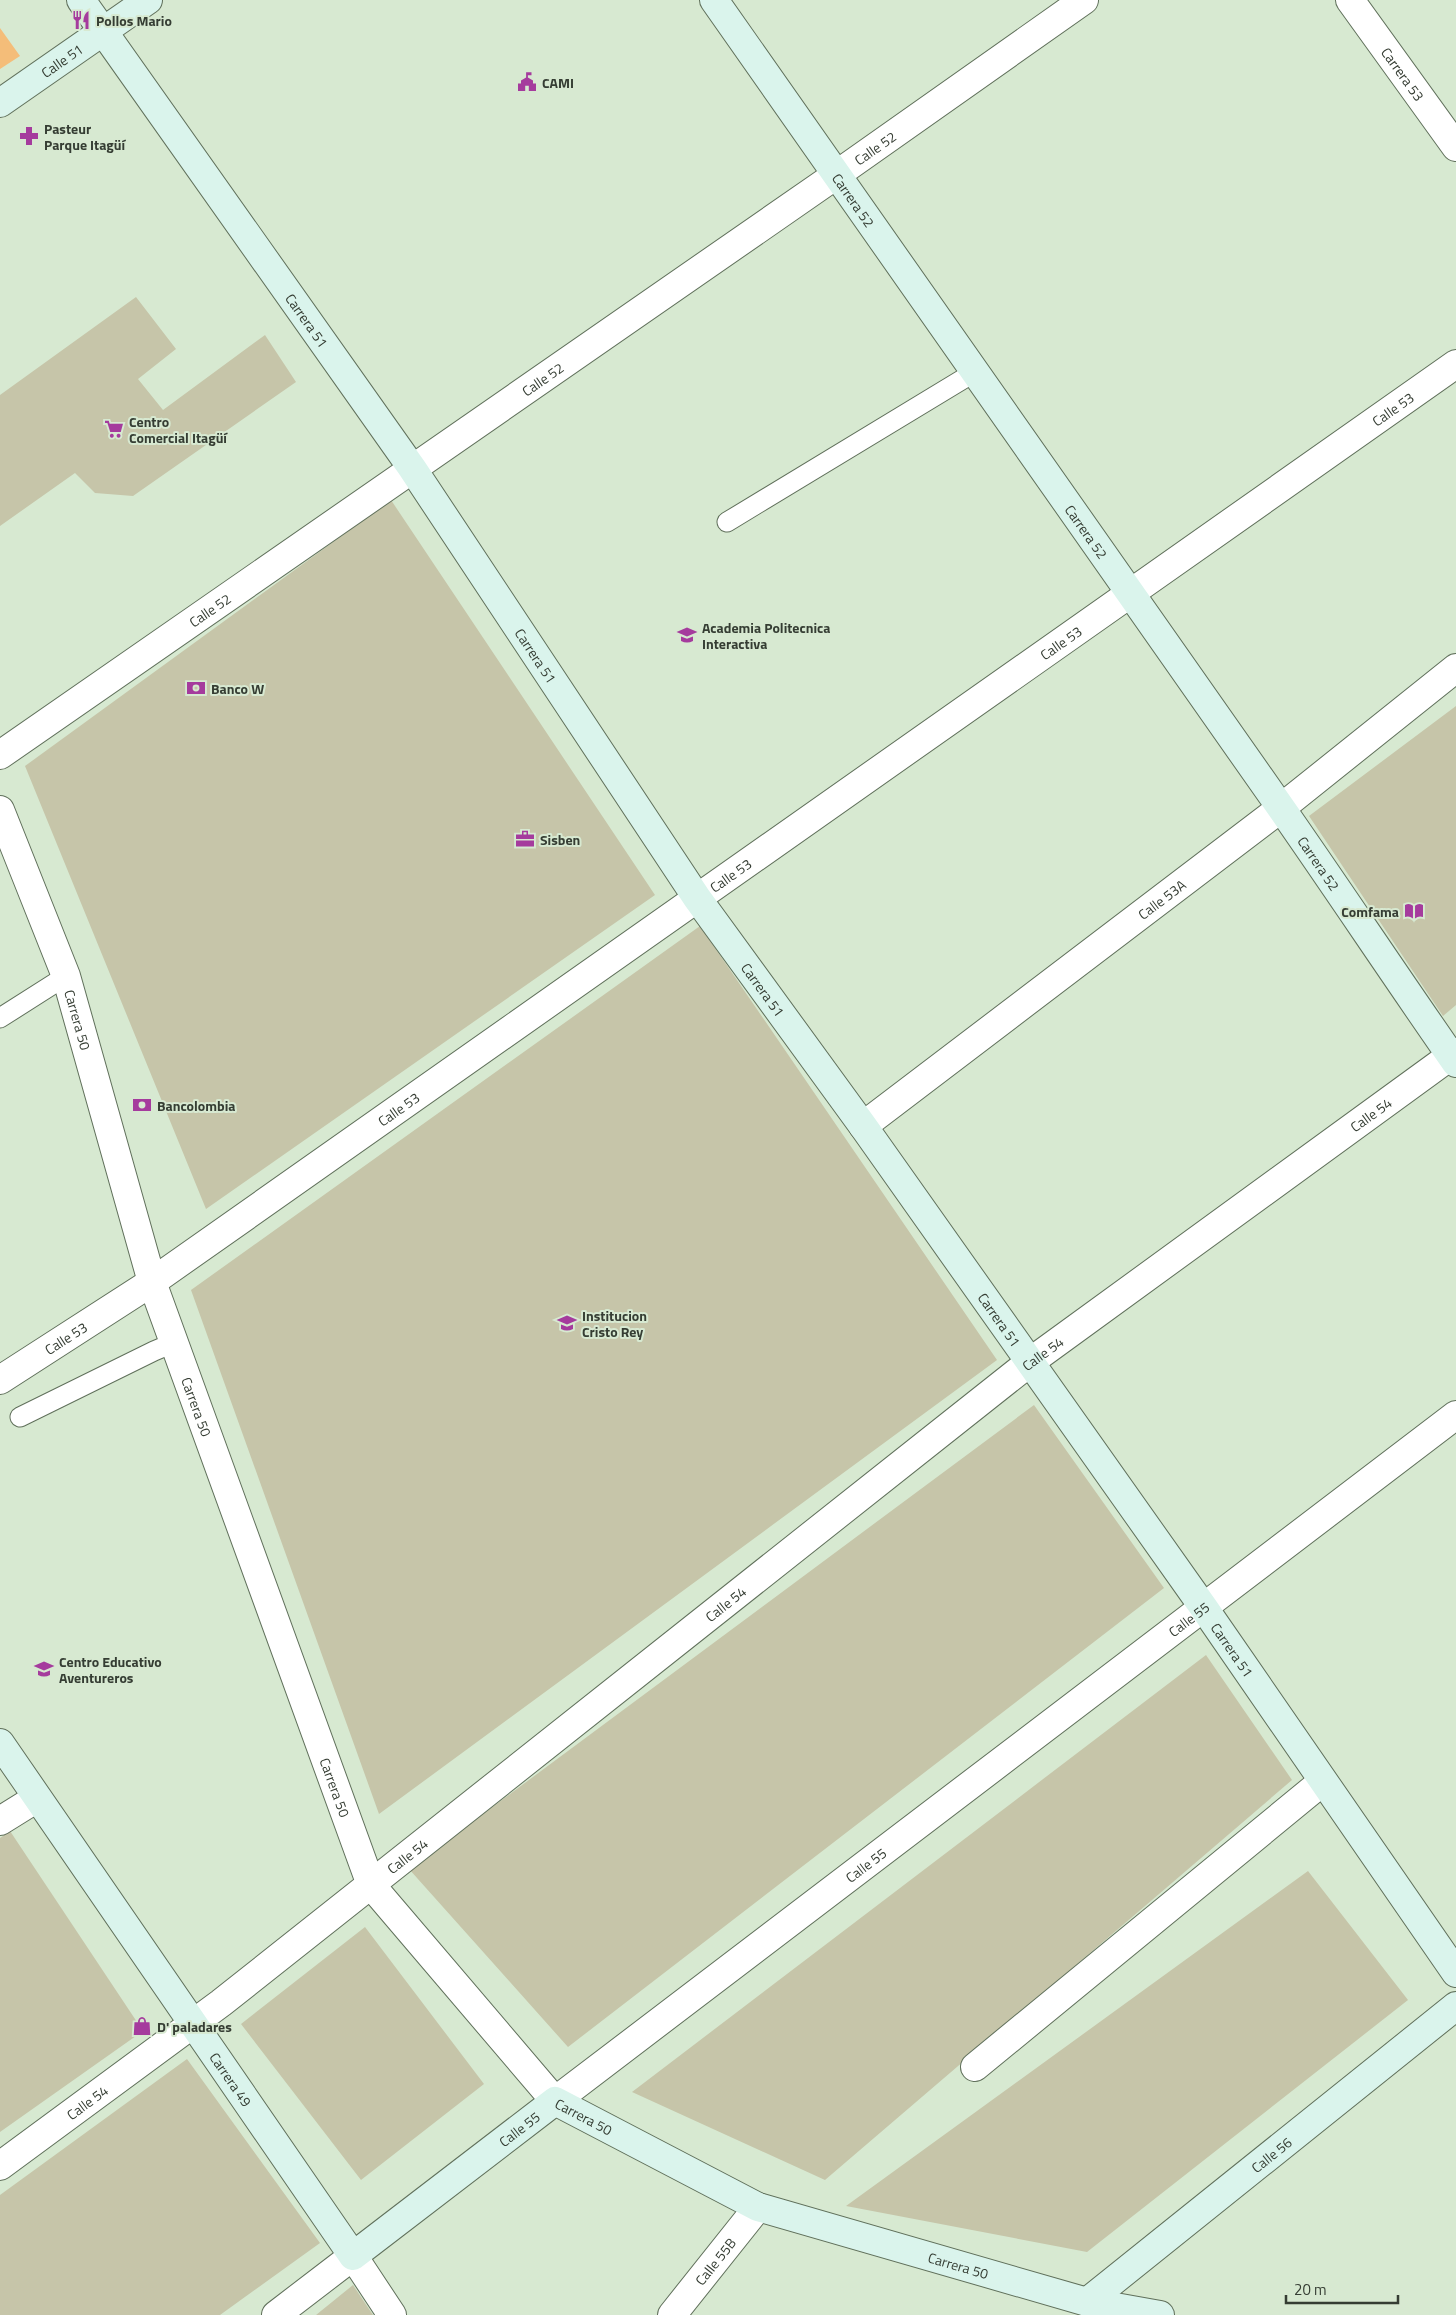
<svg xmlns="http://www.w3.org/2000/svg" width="1456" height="2315" viewBox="0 0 1456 2315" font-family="'Titillium Web',sans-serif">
<rect width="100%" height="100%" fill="#d7e9d1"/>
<path fill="#f4bd79" d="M0,28l20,28 -20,13z"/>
<path fill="#c6c5a9" d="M136,297l40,52 -38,30 25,31 102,-75 31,47 -163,114 -38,-3 -20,-20 -75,53v-131z
M391,500l264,395 -449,314 -181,-443z
M1456,706v299l-13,11 -134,-200z
M700,926l297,434 -618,454 -188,-524z
M1034,1405l130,183 -596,459 -159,-178z
M1206,1655l86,125 -467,400 -193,-88z
M10,1831l133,200 -143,101v-294z
M1308,1871l100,129 -321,252 -241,-46z
M365,1927l119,157 -123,96 -120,-156z
M187,2059l133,184 -100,72h-220v-120z
M353,2285l20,30h-57z"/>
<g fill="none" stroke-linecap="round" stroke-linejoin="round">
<g stroke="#60705b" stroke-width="21">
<path id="lane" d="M727,522l246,-149
M0,1018l66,-42
M20,1417l134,-66 19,-8"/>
</g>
<g stroke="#60705b" stroke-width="30">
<g id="street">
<path id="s1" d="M1350,0l106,147"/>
<path id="s2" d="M0,755l836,-580 248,-175"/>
<path id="s3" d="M0,810l66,166 86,306 219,603 184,216 901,-686"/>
<path id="s4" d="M863,1126l418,-318 175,-140"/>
<path id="s5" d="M0,1380l152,-98 1304,-918"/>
<path d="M0,1821l37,-23"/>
<path d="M975,2067l347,-285"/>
<path id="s6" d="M0,2166l221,-163 809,-641 426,-310"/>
<path d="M276,2315l77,-59 39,59"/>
<path id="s7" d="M672,2315l86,-108"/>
</g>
</g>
<g stroke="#60705b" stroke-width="30">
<g id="secondary">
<path id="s8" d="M81,0l331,468 285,430 166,228 341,482 252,365"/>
<path id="s9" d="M714,0c188,269 377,537 565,805 60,86 117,172 177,258"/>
<path id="s10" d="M0,103l148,-103"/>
<path id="s11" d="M0,1743l353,513 202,-155 203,106 329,95 73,13"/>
<path id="s12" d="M1087,2302l369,-296"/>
</g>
</g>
<use href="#lane" stroke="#fff" stroke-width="19"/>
<use href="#street" stroke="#fff" stroke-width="28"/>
<use href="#secondary" stroke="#daf4ec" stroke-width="28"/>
</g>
<defs>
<g id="restaurant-bare" transform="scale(1.5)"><path d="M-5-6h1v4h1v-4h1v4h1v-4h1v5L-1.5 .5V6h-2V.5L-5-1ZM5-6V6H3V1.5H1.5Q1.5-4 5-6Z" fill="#a53b9d" stroke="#d7e9d1" stroke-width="2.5" paint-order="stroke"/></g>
<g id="civic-bare" transform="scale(1.5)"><path d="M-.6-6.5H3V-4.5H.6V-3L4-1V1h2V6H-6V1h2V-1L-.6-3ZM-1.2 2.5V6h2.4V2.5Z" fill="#a53b9d" stroke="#d7e9d1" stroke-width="2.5" paint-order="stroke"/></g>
<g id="pharmacy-bare" transform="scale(1.5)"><path d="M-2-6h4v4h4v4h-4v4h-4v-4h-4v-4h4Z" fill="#a53b9d" stroke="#d7e9d1" stroke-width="2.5" paint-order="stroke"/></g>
<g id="supermarket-bare" transform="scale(1.5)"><path d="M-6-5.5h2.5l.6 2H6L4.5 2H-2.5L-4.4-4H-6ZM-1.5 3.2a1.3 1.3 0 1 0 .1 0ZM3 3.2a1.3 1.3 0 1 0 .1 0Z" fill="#a53b9d" stroke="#d7e9d1" stroke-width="2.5" paint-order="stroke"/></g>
<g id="school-bare" transform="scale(1.5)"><path d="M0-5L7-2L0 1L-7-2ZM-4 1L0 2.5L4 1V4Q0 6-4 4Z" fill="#a53b9d" stroke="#d7e9d1" stroke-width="2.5" paint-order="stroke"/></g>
<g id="bank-bare" transform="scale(1.5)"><path d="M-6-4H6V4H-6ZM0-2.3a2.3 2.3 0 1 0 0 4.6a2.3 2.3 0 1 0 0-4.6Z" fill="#a53b9d" stroke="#d7e9d1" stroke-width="2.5" paint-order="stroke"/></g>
<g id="office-bare" transform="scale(1.5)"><path d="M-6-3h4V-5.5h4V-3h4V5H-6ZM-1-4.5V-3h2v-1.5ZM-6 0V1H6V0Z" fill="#a53b9d" stroke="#d7e9d1" stroke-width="2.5" paint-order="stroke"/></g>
<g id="library-bare" transform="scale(1.5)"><path d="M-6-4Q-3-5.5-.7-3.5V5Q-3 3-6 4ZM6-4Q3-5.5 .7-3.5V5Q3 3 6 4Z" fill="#a53b9d" stroke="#d7e9d1" stroke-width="2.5" paint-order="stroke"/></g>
<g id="shop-bare" transform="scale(1.5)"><path d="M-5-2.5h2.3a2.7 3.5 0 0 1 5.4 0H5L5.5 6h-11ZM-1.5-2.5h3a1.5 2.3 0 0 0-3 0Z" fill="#a53b9d" stroke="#d7e9d1" stroke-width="2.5" paint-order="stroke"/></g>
</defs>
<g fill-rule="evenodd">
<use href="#restaurant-bare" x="81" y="20"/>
<use href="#civic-bare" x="527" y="82"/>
<use href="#pharmacy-bare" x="29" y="136"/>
<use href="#supermarket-bare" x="114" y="429"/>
<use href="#school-bare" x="687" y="635"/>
<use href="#bank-bare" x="196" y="688"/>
<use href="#office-bare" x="525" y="839"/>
<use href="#library-bare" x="1414" y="911"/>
<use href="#bank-bare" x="142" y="1105"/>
<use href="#school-bare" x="567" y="1323"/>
<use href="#school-bare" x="44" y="1669"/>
<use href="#shop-bare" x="142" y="2026"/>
</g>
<g text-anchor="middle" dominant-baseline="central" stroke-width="4" stroke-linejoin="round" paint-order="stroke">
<g font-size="14" font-weight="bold" fill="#353d33" stroke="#d7e9d1" text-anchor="start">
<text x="96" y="20">Pollos Mario</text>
<text x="542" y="82">CAMI</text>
<text x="44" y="128">Pasteur<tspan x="44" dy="16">Parque Itagüí</tspan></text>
<text x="129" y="421">Centro<tspan x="129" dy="16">Comercial Itagüí</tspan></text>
<text x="702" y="627">Academia Politecnica<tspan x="702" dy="16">Interactiva</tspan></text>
<text x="211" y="688">Banco W</text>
<text x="540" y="839">Sisben</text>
<text x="1399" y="911" text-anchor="end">Comfama</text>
<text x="157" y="1105">Bancolombia</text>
<text x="582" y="1315">Institucion<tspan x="582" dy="16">Cristo Rey</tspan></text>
<text x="59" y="1661">Centro Educativo<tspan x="59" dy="16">Aventureros</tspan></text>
<text x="157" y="2026">D' paladares</text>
</g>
<g font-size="14" fill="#353d33" stroke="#d7e9d1">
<text stroke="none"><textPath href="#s10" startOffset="75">Calle 51</textPath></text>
<text stroke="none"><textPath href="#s1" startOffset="91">Carrera 53</textPath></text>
<text stroke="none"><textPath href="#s2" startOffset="1065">Calle 52</textPath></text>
<text stroke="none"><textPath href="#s9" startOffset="244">Carrera 52</textPath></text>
<text stroke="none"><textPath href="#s8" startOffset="392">Carrera 51</textPath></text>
<text stroke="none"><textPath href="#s2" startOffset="660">Calle 52</textPath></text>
<text stroke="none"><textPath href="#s5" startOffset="1698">Calle 53</textPath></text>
<text stroke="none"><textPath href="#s9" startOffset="649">Carrera 52</textPath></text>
<text stroke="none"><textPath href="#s2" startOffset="255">Calle 52</textPath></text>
<text stroke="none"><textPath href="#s5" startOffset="1292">Calle 53</textPath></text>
<text stroke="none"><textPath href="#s8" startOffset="798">Carrera 51</textPath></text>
<text stroke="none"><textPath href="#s9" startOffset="1054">Carrera 52</textPath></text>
<text stroke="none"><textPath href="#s5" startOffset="888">Calle 53</textPath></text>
<text stroke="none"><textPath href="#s4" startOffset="375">Calle 53A</textPath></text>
<text stroke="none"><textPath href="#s8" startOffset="1202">Carrera 51</textPath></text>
<text stroke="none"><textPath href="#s3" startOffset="224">Carrera 50</textPath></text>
<text stroke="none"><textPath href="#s5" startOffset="482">Calle 53</textPath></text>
<text stroke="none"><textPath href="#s6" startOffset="1728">Calle 54</textPath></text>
<text stroke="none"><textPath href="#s8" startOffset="1608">Carrera 51</textPath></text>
<text stroke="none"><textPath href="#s5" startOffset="78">Calle 53</textPath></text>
<text stroke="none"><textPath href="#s6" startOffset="1322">Calle 54</textPath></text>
<text stroke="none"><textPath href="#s3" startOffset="629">Carrera 50</textPath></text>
<text stroke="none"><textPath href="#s6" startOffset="918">Calle 54</textPath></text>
<text stroke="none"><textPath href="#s3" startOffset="2218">Calle 55</textPath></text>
<text stroke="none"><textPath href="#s8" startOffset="2012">Carrera 51</textPath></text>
<text stroke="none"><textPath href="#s3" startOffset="1034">Carrera 50</textPath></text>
<text stroke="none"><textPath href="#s6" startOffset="512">Calle 54</textPath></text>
<text stroke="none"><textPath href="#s3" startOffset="1812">Calle 55</textPath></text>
<text stroke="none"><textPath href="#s11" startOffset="408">Carrera 49</textPath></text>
<text stroke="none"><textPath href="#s6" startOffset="108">Calle 54</textPath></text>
<text stroke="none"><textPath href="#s11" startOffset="910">Carrera 50</textPath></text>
<text stroke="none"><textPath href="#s11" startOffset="832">Calle 55</textPath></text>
<text stroke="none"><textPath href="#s12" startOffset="236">Calle 56</textPath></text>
<text stroke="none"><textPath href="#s7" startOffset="69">Calle 55B</textPath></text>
<text stroke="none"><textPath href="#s11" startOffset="1315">Carrera 50</textPath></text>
</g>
</g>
<path d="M1286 2295v8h112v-8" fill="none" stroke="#353d33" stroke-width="2.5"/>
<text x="1294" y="2295" font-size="15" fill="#353d33" stroke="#d7e9d1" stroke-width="4" paint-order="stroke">20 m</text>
</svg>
